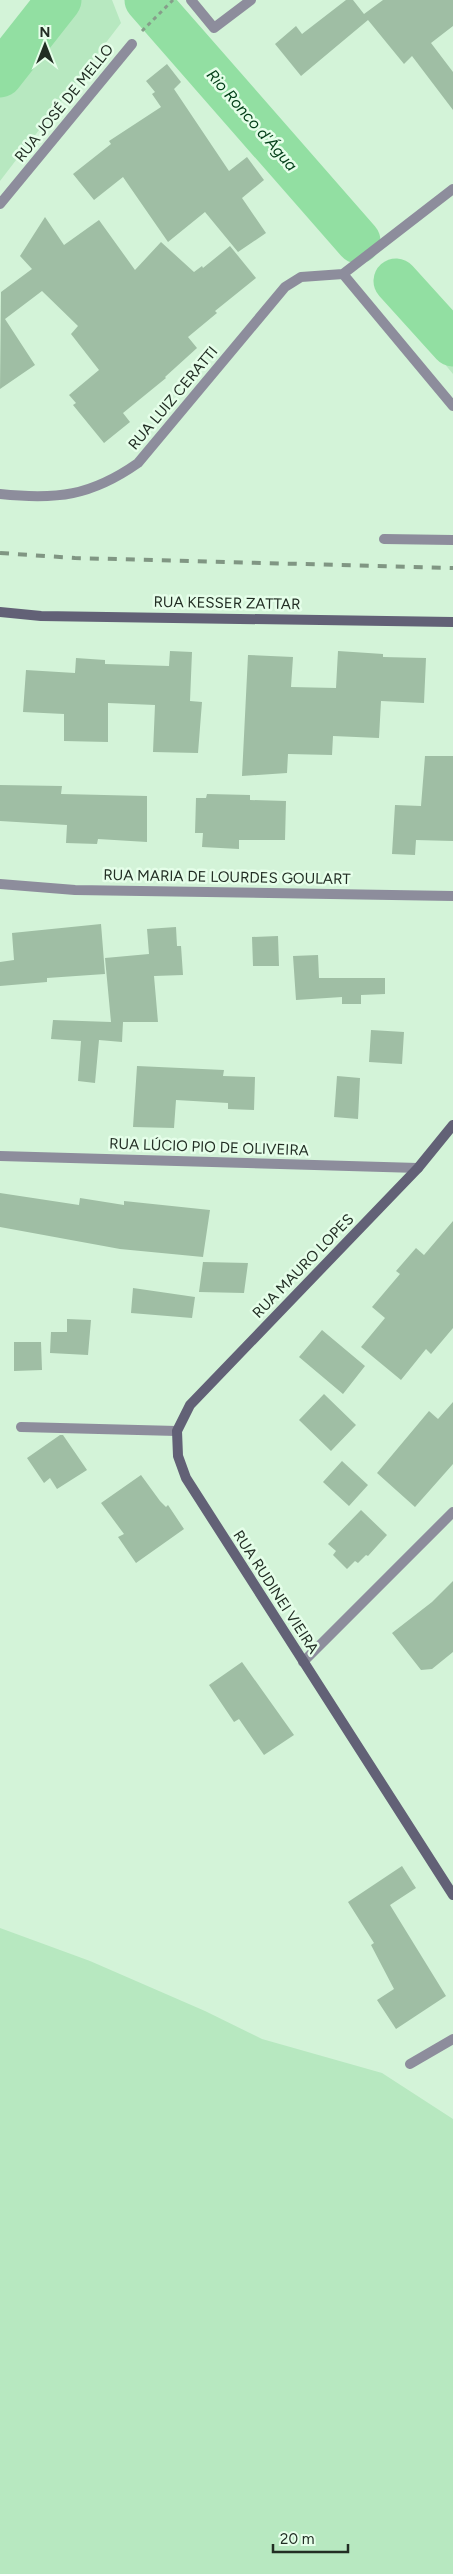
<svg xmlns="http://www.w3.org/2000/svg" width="453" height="2574" viewBox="0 0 453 2574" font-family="Figtree,sans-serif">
<rect width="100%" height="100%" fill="#d3f3d8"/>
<path fill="#b7e8c0" d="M40,0h72l9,23 -121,158v-132z
M421,295l32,35v44l-39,-47 -18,-26z
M0,1928l90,33 115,50 57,28 120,34 71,46v455h-453z"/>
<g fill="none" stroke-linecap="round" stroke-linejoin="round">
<path stroke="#92dfa2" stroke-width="45" d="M147,0l211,241
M0,75l59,-75
M396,281l57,63"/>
</g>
<path fill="#9fbea4" d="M346,0h7l11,14 19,-14h70v26l-22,17 22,29v38l-41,-54 -8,8 -36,-44 -67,56 -26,-32 21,-18 6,8z
M167,64l14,18 -7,7 55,82 18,-14 17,23 -22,18 24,35 -28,19 -33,-40 -37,30 -45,-65 -29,23 -21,-26 38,-30 -2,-3 52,-34 -9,-13 3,-2 -9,-11z
M45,217l19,28 35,-25 36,50 26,-28 33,30 8,-6 1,2 27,-22 26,32 -41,33 2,2 -29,24 9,11 -32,29 1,1 -43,35 7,9 -26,21 -31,-38 3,-2 -7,-8 30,-25 -28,-36 7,-8 -36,-35 -37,28 30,46 -35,24 1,-97 31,-23 -12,-13z
M170,651l22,1 -2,49 12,1 -4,51 -45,-1 2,-47 -47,-2v39l-44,-1v-27l-41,-2 3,-42 49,3 1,-15 29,2v4l64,2z
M338,651l45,3v3l43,1 -2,45 -43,-2 -2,37 -46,-2 -1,19 -44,-1 -1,19 -45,3 6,-121 45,2 -2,30 45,1z
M425,756h28v85l-37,-1 -1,15 -23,-1 3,-49 26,1z
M0,785l62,1 -1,8 86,2v46l-49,-3 -1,5 -31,-1 1,-18 -67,-4z
M207,794l43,1v5l36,1 -1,39h-46v9l-37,-2 1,-14h-8l1,-35h10z
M101,924l4,50 -58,4v4l-47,4v-24l14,-2 -2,-27z
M176,927l1,19h4l2,29 -29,1 4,46h-39h4l-1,20 -23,-2 -4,43 -17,-2 3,-40 -30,-2 2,-19 58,2 -6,-64 44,-4 -2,-25z
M278,936l1,30h-26l-1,-29z
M318,955l1,23h66v16l-24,1v9h-19v-7l-46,3 -3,-44z
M371,1030l33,2 -2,32 -33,-2z
M137,1066l87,4 -1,6 32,1 -1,33 -26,-1v-6l-52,-3 -2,28 -41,-1z
M337,1076l23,2 -2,41 -24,-2z
M0,1193l79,12 1,-7 44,7v-4l86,9 -7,47 -83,-8 -120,-22z
M453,1221v107l-22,26 -5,-5 -25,31 -40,-33 24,-29 -13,-11 28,-33 -4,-3 20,-23 8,7z
M203,1262l45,1 -4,30 -45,-1z
M133,1288l62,9 -3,21 -61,-5z
M67,1319l24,1 -3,35 -38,-2 1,-21h16z
M322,1330l43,36 -22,28 -44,-37z
M14,1342h27l1,28 -28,1z
M324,1394l32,31 -25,26 -32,-31z
M453,1402v62l-38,43 -38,-34 52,-62 9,8z
M60,1435h3l24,35 -30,19 -7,-11 -6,5 -17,-25z
M342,1461l26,24 -19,21 -26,-24z
M141,1475l19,26 6,6 2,-2 16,24 -48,34 -18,-26 6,-3 -23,-31z
M361,1510l26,25 -19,21 -2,-1 -8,8 -3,-2 -8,8 -14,-14 3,-4 -8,-7z
M453,1581v71l-21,17 -11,1 -29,-37 40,-31z
M242,1662l52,73 -30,20 -25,-36 -5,3 -25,-37z
M402,1866l14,22 -26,17 56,91 -50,33 -19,-29 17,-11 -23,-44 3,-2 -26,-41z"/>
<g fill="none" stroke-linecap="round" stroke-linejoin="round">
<path stroke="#869e8a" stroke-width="3" stroke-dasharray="4 4" stroke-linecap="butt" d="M142,31l31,-31"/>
<path stroke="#8d8d9c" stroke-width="10" d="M191,0l23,28 37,-28
M0,204l132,-160
M343,274l110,132
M343,274l110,-85
M0,494c57,6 91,2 138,-31l147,-176 16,-10 42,-3
M384,539l69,1
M0,884l75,6 378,6
M0,1156l418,12
M21,1427l156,4
M303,1662l150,-150
M410,2064l43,-25"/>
<path stroke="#626176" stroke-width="10" d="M0,612l41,4 412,6
M453,1125l-35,43 -228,237 -13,26 1,25 8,22 267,417"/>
<path stroke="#809683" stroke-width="4" stroke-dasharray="9 9" stroke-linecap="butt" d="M0,553l75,5 378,10"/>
</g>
<g text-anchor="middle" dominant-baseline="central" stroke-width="5" stroke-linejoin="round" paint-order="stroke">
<g font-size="15" fill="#222e24" stroke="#e5fee9">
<text transform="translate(64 103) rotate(-51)">RUA JOSÉ DE MELLO</text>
<text transform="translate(173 398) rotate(-50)">RUA LUIZ CERATTI</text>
<text transform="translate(227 603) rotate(1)">RUA KESSER ZATTAR</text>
<text transform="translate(227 877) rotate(1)">RUA MARIA DE LOURDES GOULART</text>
<text transform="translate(209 1147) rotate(2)">RUA LÚCIO PIO DE OLIVEIRA</text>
<text transform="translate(303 1266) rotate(-46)">RUA MAURO LOPES</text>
<text transform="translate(276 1592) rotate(57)">RUA RUDINEI VIEIRA</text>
</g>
<g font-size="16" font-style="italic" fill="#003d16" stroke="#e5fee9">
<text transform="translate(252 120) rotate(49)">Rio Ronco d'Água</text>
</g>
</g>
<g transform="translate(45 45)" stroke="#e5fee9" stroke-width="4" paint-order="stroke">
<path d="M0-4L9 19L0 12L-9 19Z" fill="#222e24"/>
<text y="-8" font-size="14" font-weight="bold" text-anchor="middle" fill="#222e24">N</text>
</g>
<path d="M273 2544v8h75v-8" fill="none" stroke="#222e24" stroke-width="2.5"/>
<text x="280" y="2544" font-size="15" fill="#222e24" stroke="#e5fee9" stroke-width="4" paint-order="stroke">20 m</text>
</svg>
